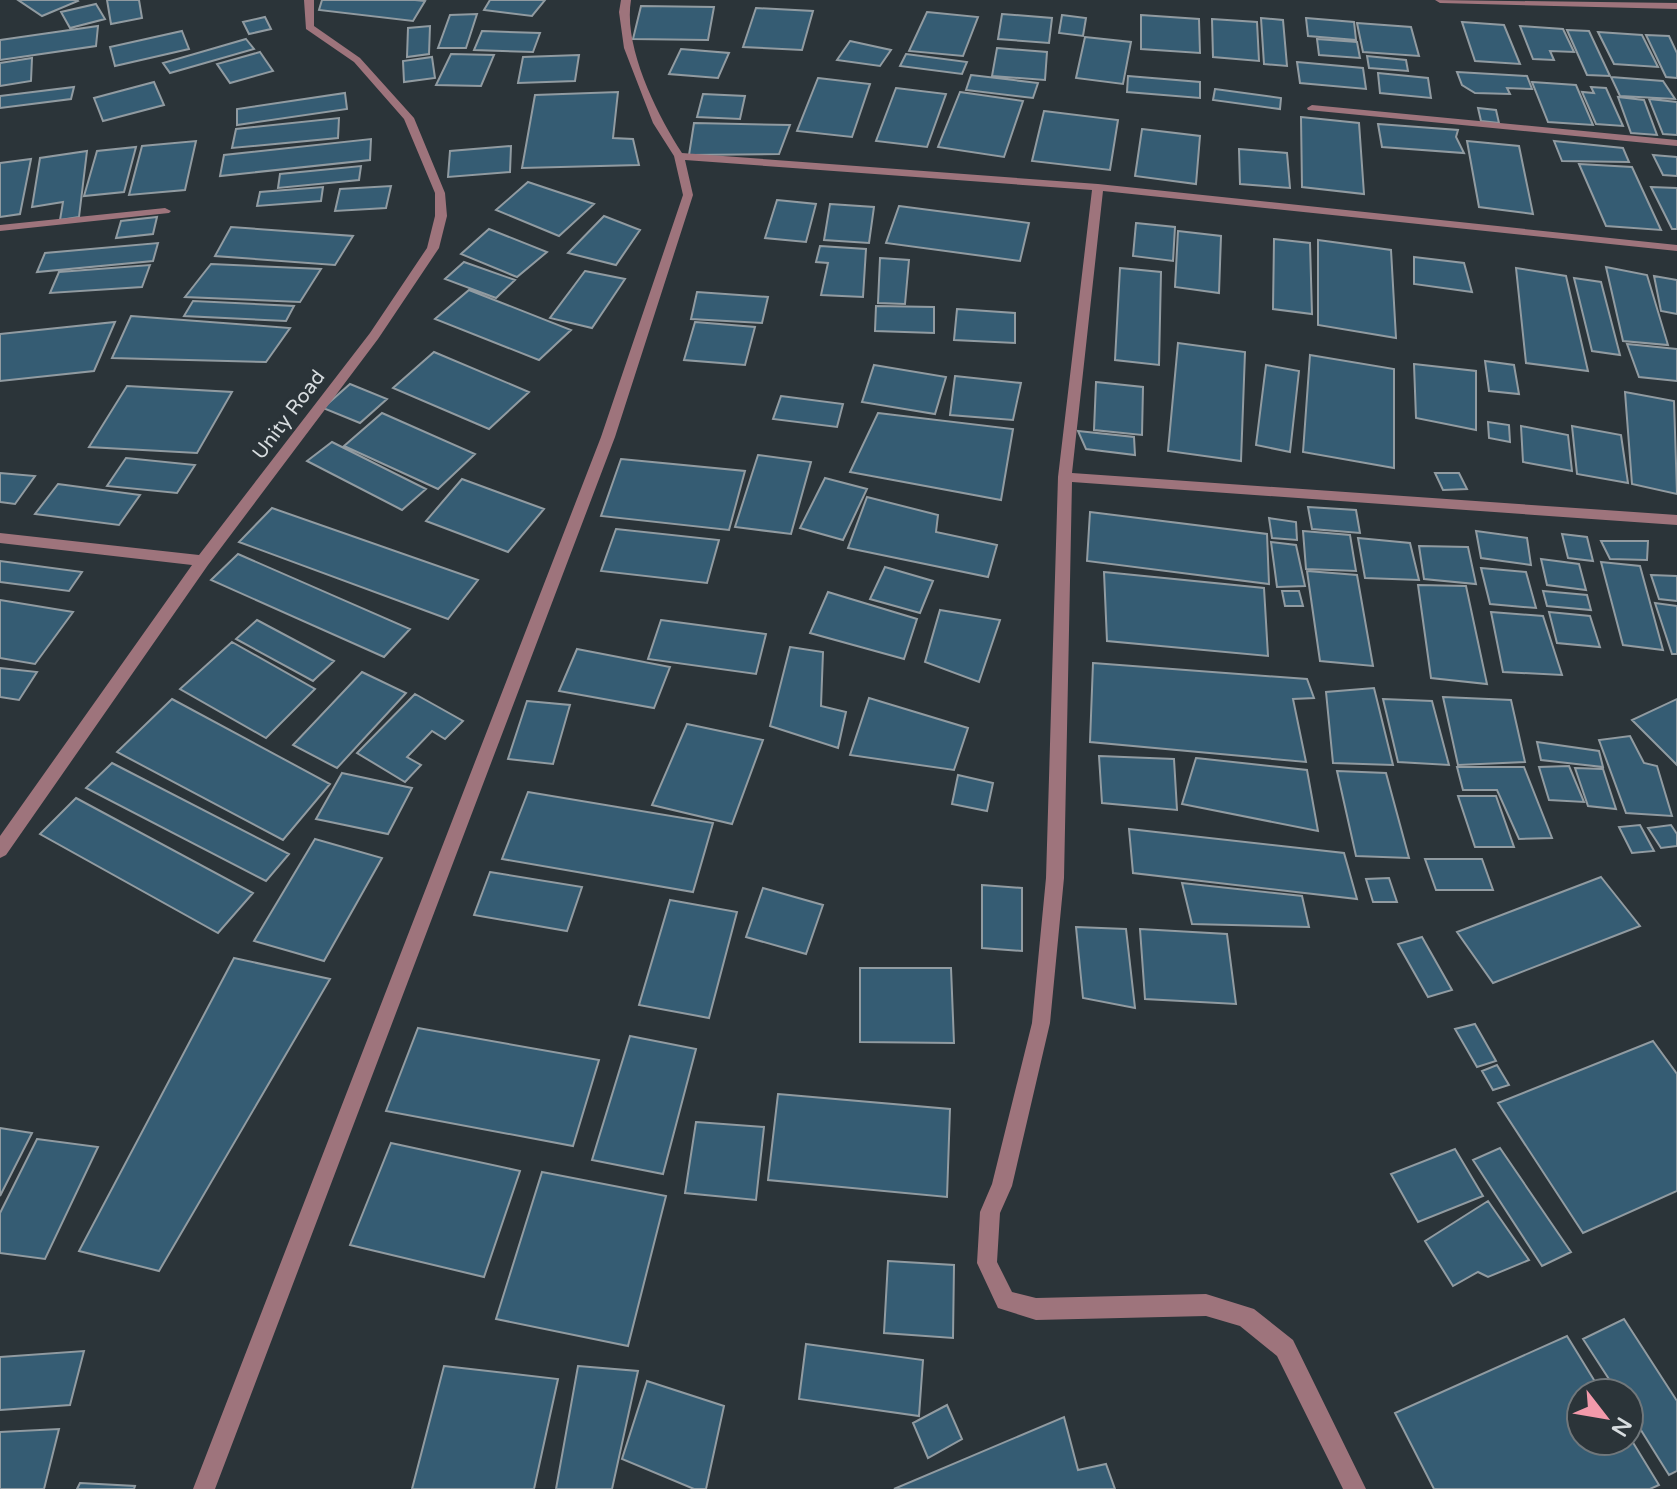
<svg xmlns="http://www.w3.org/2000/svg" width="1677" height="1489" viewBox="0 0 1677 1489" font-family="'Varela Round',sans-serif">
<rect width="100%" height="100%" fill="#2b3439"/>
<path fill="#355c73" stroke="#919ba1" stroke-width="2" d="M18,0h59l1,1 -36,15z
M107,0h32l3,18 -31,6z
M322,0h93l10,1 -12,20 -94,-11z
M490,0h55l-13,16 -48,-6z
M96,4l9,15 -35,9 -9,-16z
M641,6l73,1 -6,33 -75,-1z
M756,8l57,3 -11,39 -59,-3z
M927,12l51,5 -15,39 -54,-5z
M477,14l-11,34h-28l12,-33z
M1002,14l50,4 -3,25 -51,-4z
M1062,15l24,3 -3,18 -24,-3z
M1141,15l58,4 1,34 -59,-4z
M265,17l6,12 -22,5 -6,-12z
M1261,18l22,2 4,46 -23,-2z
M1306,18l48,4 2,18 -48,-4z
M1212,19l45,3 2,39 -46,-4z
M1462,22l42,3 16,39 -45,-3z
M1357,23l54,4 8,29 -56,-4z
M98,26l-2,20 -96,14v-20z
M430,26l-1,28 -22,3 1,-29z
M1520,26l43,3 11,23 -24,-1 4,9 -21,-1z
M1567,30l22,1 21,45 -23,-1z
M182,31l7,18 -74,17 -5,-19z
M482,31l58,2 -7,19 -59,-2z
M1598,32l44,3 16,32 -44,-3z
M1646,35l23,1 8,17v25l-11,-1z
M1085,37l46,5 -8,42 -47,-6z
M246,39l8,10 -84,24 -7,-10z
M1317,39l40,3 3,16 -41,-3z
M850,41l41,9 -11,16 -43,-6z
M997,48l50,4 -2,28 -53,-4z
M681,49l48,4 -11,25 -49,-4z
M260,52l13,19 -43,12 -13,-19z
M451,54l43,1 -13,31 -45,-1z
M906,54l61,8 -5,12 -62,-8z
M579,55l-4,26 -57,2 5,-26z
M1367,56l39,4 2,11 -39,-3z
M432,57l3,21 -31,4 -1,-21z
M32,58l-1,23 -31,5v-23z
M1297,62l66,6 3,21 -66,-6z
M1457,72l70,4 5,13 -25,-1 3,6 -35,-1 -13,-8z
M1378,73l50,5 3,20 -51,-5z
M971,75l67,8 -5,15 -67,-8z
M1128,76l72,6v16l-73,-6z
M1611,77l52,4 12,18 -55,-3z
M818,78l52,6 -18,53 -55,-6z
M154,82l10,23 -61,16 -9,-23z
M1532,82l44,3 17,40 -45,-3z
M74,87l-3,12 -71,9v-12z
M1591,87l15,1 17,38 -27,-2 -14,-32 12,1z
M896,88l50,6 -19,53 -51,-6z
M1215,89l66,9 -1,11 -67,-9z
M618,92l-5,46 20,1 6,26 -117,3 13,-73z
M960,92l63,9 -19,56 -66,-10z
M345,93l2,16 -110,16v-16z
M703,94l42,2 -5,23 -43,-2z
M1618,97l26,3 13,35 -26,-2z
M1649,99l28,3v33l-14,-1z
M1478,108l18,2 3,13 -18,-2z
M1044,111l74,9 -8,50 -78,-9z
M1301,117l58,6 5,71 -62,-7z
M339,118l-1,20 -106,10 4,-19z
M694,123l96,2 -11,29 -90,1z
M1378,124l80,6 -2,7 8,16 -82,-6z
M1142,129l58,7 -4,48 -61,-8z
M371,139l-1,21 -150,16 4,-21z
M196,141l-11,49 -56,5 13,-49z
M1467,141l52,5 14,68 -54,-7z
M1554,141l69,7 6,14 -67,-1z
M511,146l-1,26 -62,5 2,-26z
M136,147l-12,45 -40,4 13,-45z
M1239,149l48,4 3,35 -50,-4z
M87,151l-8,66 -19,3 3,-18 -31,5 8,-49z
M1653,155l24,2v19l-14,-1z
M31,159l-11,55 -20,3v-54z
M1579,164l53,3 29,63 -55,-4z
M361,166l-2,14 -81,8 2,-14z
M528,182l66,22 -35,32 -63,-26z
M391,186l-5,22 -51,3 5,-22z
M323,187l-2,14 -64,5 3,-14z
M1651,187l26,1v41h-5z
M777,200l39,4 -10,38 -41,-4z
M830,204l44,3 -5,36 -45,-3z
M899,206l130,17 -9,38 -134,-18z
M604,216l36,14 -24,35 -48,-12z
M157,217l-4,17 -37,4 5,-17z
M1136,223l39,4 -2,34 -40,-5z
M231,227l122,9 -18,29 -120,-9z
M489,229l58,23 -30,25 -56,-23z
M1178,231l43,5 -2,57 -44,-6z
M1274,239l36,4 2,71 -39,-5z
M1318,240l73,10 5,88 -78,-13z
M158,243l-5,18 -116,11 8,-19z
M820,246l46,3 -3,48 -42,-2 7,-32 -12,-1z
M1414,257l50,6 8,29 -58,-8z
M880,258l29,2 -4,44 -27,-1z
M464,262l51,18 -19,18 -51,-19z
M211,264l110,5 -21,33 -115,-5z
M150,265l-8,22 -92,6 9,-21z
M1606,267l41,8 21,70 -45,-4z
M1120,268l41,4 -2,93 -44,-5z
M1516,268l50,8 22,95 -62,-8z
M585,271l40,8 -33,49 -42,-10z
M1654,276l23,4v34l-16,-3z
M1574,278l27,4 19,73 -28,-4z
M469,290l102,40 -32,30 -104,-41z
M697,292l71,5 -6,26 -71,-4z
M193,301l101,5 -8,15 -102,-5z
M876,306l58,1v26l-59,-2z
M957,309l58,4v30l-61,-3z
M131,316l159,12 -24,34 -154,-4z
M115,322l-21,49 -94,10v-47z
M695,322l60,5 -10,38 -61,-5z
M1178,343l67,9 -4,109 -73,-10z
M1627,344l50,5v32l-38,-4z
M434,352l95,40 -40,37 -96,-41z
M1310,355l84,14v99l-91,-16z
M1485,361l29,4 5,29 -30,-3z
M1414,364l62,7v59l-60,-12z
M874,365l72,12 -11,37 -73,-12z
M1266,365l33,6 -9,81 -34,-7z
M955,376l66,7 -8,37 -63,-5z
M1096,382l47,5 -1,48 -48,-5z
M350,384l37,15 -27,24 -37,-15z
M127,386l105,6 -35,61 -108,-6z
M1625,392l49,9 3,93 -45,-10z
M781,396l62,8 -6,23 -64,-8z
M382,413l93,41 -37,35 -94,-43z
M878,413l135,16 -12,71 -151,-28z
M1488,422l21,3 1,17 -21,-4z
M1521,426l47,9 4,36 -49,-9z
M1572,426l49,9 7,48 -51,-9z
M1078,431l56,6 1,18 -49,-6z
M332,442l94,47 -24,21 -95,-49z
M758,455l53,7 -20,72 -56,-7z
M126,458l69,7 -18,28 -70,-7z
M621,459l124,12 -16,59 -128,-14z
M0,473l35,3 -20,28 -15,-2z
M1435,473h24l8,16 -24,1z
M825,478l42,11 -24,51 -43,-12z
M462,479l82,30 -36,43 -82,-31z
M58,484l82,11 -21,30 -84,-11z
M867,497l71,18 -2,17 61,13 -9,32 -140,-29z
M1308,507l48,3 4,23 -48,-4z
M272,508l206,72 -30,39 -209,-77z
M1090,512l177,22 2,50 -182,-23z
M1269,518l27,4 1,18 -25,-2z
M616,529l103,11 -12,43 -106,-12z
M1303,531l47,4 6,36 -50,-2z
M1476,531l51,7 4,27 -50,-7z
M1562,534l25,3 6,24 -25,-3z
M1358,538l52,5 9,37 -54,-2z
M1601,541h47l-1,19 -37,-1z
M1271,542l25,3 9,41 -28,1z
M1419,546l49,1 8,37 -52,-5z
M238,554l172,75 -26,28 -173,-77z
M1541,559l38,5 7,26 -39,-5z
M0,561l82,11 -13,19 -69,-9z
M1601,562l39,4 23,84 -40,-5z
M885,567l48,14 -13,32 -50,-14z
M1481,568l45,4 10,36 -46,-4z
M1307,571l50,4 16,91 -53,-5z
M1104,572l160,16 4,68 -161,-15z
M1651,575l26,1v25l-18,-2z
M1418,585l48,1 21,98 -56,-6z
M1282,591h17l4,15h-18z
M1543,591l44,4 4,15 -44,-4z
M828,592l89,27 -13,40 -94,-26z
M0,600l73,12 -38,52 -35,-6z
M1655,603l22,3v48h-5z
M940,610l60,10 -21,62 -54,-20z
M1491,612l52,4 19,59 -59,-3z
M1549,612l41,4 10,31 -43,-4z
M257,620l77,41 -21,20 -77,-42z
M661,620l105,14 -10,40 -108,-15z
M232,642l83,47 -49,49 -86,-49z
M790,647l33,5 -2,54 25,6 -8,36 -68,-22z
M577,649l93,18 -16,41 -95,-17z
M1093,663l214,16 7,19 -21,1 13,63 -216,-20z
M0,668l37,4 -18,28 -19,-3z
M362,672l44,21 -69,75 -44,-23z
M1374,688l19,77 -60,-2 -7,-71z
M415,694l48,27 -18,18 -13,-8 -25,26 14,8 -16,17 -48,-29z
M1443,697l68,3 14,62 -67,3z
M869,698l99,30 -14,42 -104,-15z
M172,699l158,85 -47,56 -166,-88z
M1383,699l49,2 17,64 -51,-3z
M1677,699v66l-45,-45z
M527,701l43,4 -17,59 -45,-5z
M687,724l76,16 -31,84 -80,-19z
M1630,736l14,27 13,3 15,50 -46,-3 -27,-73z
M1537,742l62,9 4,16 -62,-7z
M1099,756l75,3 3,51 -75,-7z
M1196,758l111,12 11,61 -136,-27z
M112,763l177,91 -23,27 -180,-93z
M1569,766l15,36 -35,-2 -10,-33z
M1457,767h67l28,71 -33,1 -22,-49h-34z
M1575,768l28,1 13,40 -28,-3z
M1337,771l49,2 23,85 -53,-2z
M342,773l70,15 -24,46 -72,-15z
M958,775l35,8 -6,28 -35,-7z
M528,792l185,31 -20,69 -191,-33z
M1458,796h38l18,51h-39z
M76,798l177,95 -35,40 -178,-99z
M1640,825l14,26 -22,2 -13,-26z
M1671,825l6,9v12l-16,2 -13,-20z
M1129,829l215,24 13,46 -224,-26z
M315,839l67,19 -58,103 -70,-20z
M1425,859h57l11,31h-57z
M490,872l92,15 -15,44 -93,-16z
M1601,877l39,49 -147,57 -36,-51z
M1389,878l8,24h-24l-7,-23z
M1182,883l120,13 7,31 -117,-3z
M982,885l40,3v63l-40,-3z
M763,888l60,17 -17,49 -60,-17z
M670,900l67,12 -28,106 -70,-13z
M1076,927l50,2 9,79 -52,-10z
M1140,929l87,5 9,70 -91,-5z
M1422,937l30,53 -24,7 -30,-53z
M234,958l96,21 -171,292 -80,-20z
M860,968h91l3,75 -94,-1z
M1475,1024l21,37 -19,6 -22,-38z
M418,1028l181,32 -26,86 -187,-35z
M630,1036l66,13 -33,125 -71,-14z
M1653,1041l24,33v117l-94,42 -85,-130z
M1497,1065l12,20 -16,5 -11,-19z
M778,1094l172,15 -3,88 -179,-17z
M696,1122l68,5 -8,73 -71,-7z
M0,1128l32,5 -32,63z
M37,1139l61,8 -53,112 -45,-6v-40z
M391,1143l129,28 -36,106 -134,-32z
M1500,1148l71,104 -29,14 -69,-106z
M1455,1149l28,47 -65,26 -27,-48z
M542,1172l124,24 -38,150 -132,-27z
M1488,1201l41,59 -41,17 -10,-5 -25,14 -28,-45z
M888,1261l66,4 -1,73 -69,-5z
M1624,1319l53,82v70l-8,4 -40,-64v-18h-11l-35,-54z
M1567,1336l35,57h-21v48h48v-5l30,49 -9,4h-216l-39,-76z
M806,1344l117,16 -4,56 -120,-17z
M84,1351l-14,54 -70,5v-53z
M444,1366l114,13 -24,110h-122z
M578,1366l60,5 -26,118h-56z
M647,1381l77,25 -18,83h-12l-72,-30z
M947,1405l15,34 -34,19 -15,-35z
M1064,1417l14,53 28,-6 9,25h-221z
M59,1429l-15,60h-44v-57z
M80,1483l55,3 -1,3h-57z"/>
<g fill="none" stroke-linecap="round" stroke-linejoin="round">
<path fill="#9e747c" fill-rule="evenodd" d="M304,0h10v26l46,32 54,60 31,75 2,23 -8,32 -61,91 -170,226 -202,290 -6,3v-22l192,-271 -192,-22v-10l199,22 171,-222 57,-85 8,-32v-23l-31,-74 -50,-57 -48,-33z
M621,0h10c-8,47 26,114 51,153l416,31 579,61v6l-574,-60 -31,282 605,42v10l-605,-43 -8,396 -14,145 -38,163 -12,27 -3,49 15,30 24,6 170,-4 48,15 39,31 73,149h-23l-66,-133 -37,-30 -34,-10 -170,4 -38,-12 -21,-45 3,-51 12,-28 40,-161 14,-145 12,-401 34,-287 -407,-30 8,35 -78,242 -400,1052h-22l408,-1052 82,-242 -9,-39 -21,-33 -29,-75 -5,-36z
M1435,0l242,3v6l-237,-6z
M1312,105l365,35v6l-369,-36 -1,-2z
M165,208l6,3 -2,2 -169,18v-6z"/>
</g>
<g text-anchor="middle" dominant-baseline="central" stroke-width="6" stroke-linejoin="round" paint-order="stroke">
<g font-size="20" fill="#d7dcdf" stroke="#2b3439">
<text transform="translate(289 415) rotate(-53)">Unity Road</text>
</g>
</g>
<g transform="translate(1605 1417) rotate(121)"><circle r="38" fill="#2b3439" stroke="#70777b" stroke-width="2"/>
<path d="M0-6L14 30L0 20L-14 30Z" fill="#f39aab"/>
<text y="-12" font-size="22" font-weight="bold" text-anchor="middle" fill="#d7dcdf">N</text>
</g>
</svg>
